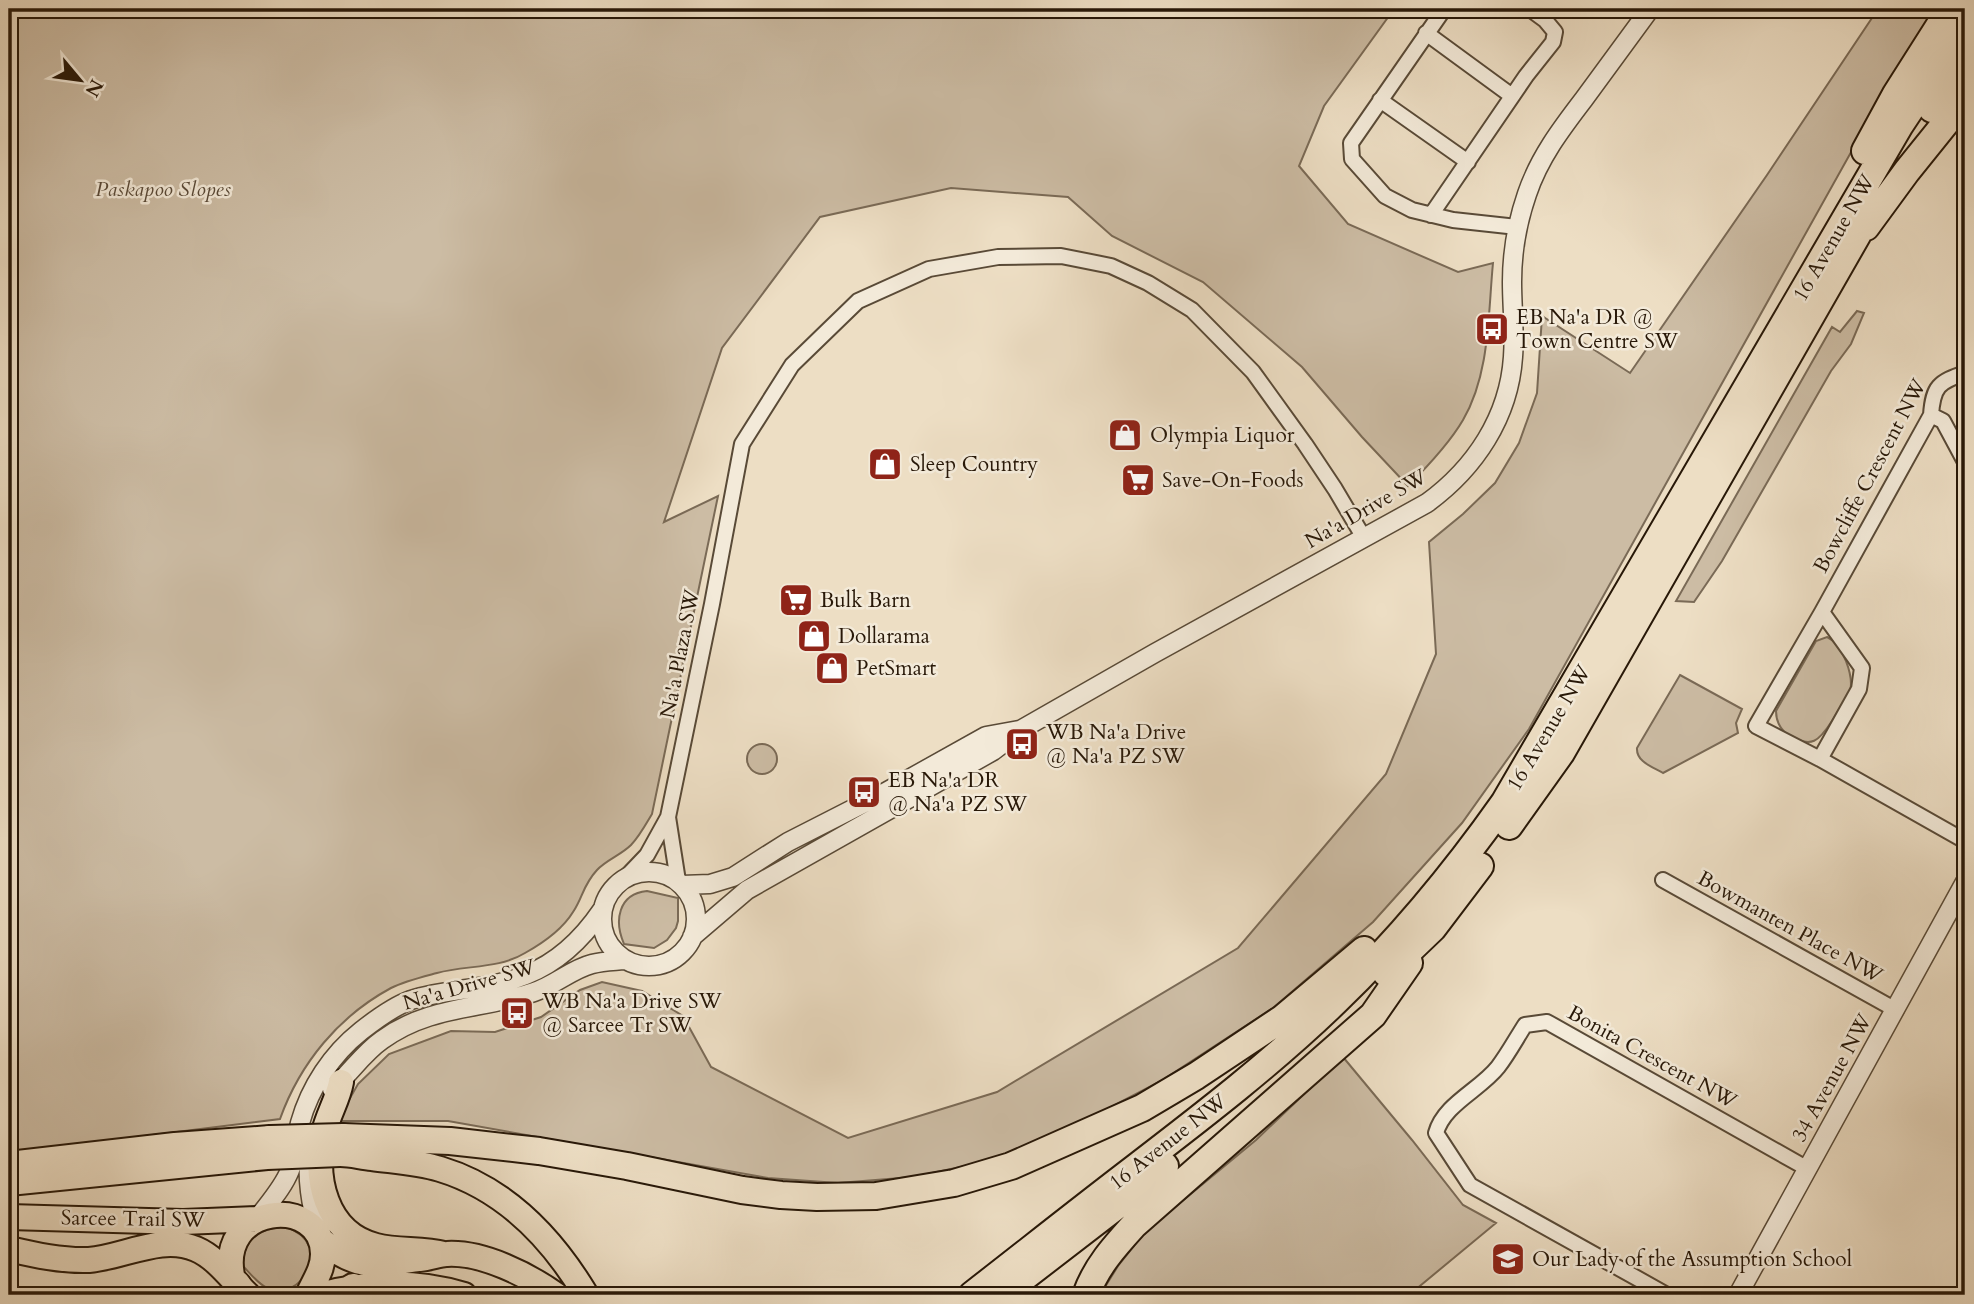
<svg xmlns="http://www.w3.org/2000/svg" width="1974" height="1304" viewBox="0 0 1974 1304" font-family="Cardo,serif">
<rect width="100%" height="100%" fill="#eddec4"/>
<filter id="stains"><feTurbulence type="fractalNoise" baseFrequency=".00286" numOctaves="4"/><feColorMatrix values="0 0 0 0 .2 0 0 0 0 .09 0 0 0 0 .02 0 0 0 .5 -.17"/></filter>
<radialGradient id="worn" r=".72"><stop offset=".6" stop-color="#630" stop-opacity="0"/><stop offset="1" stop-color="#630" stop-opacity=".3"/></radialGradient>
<path fill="#ccbca4" stroke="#7a6a56" stroke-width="2" d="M9,9h1385l-70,97 -25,60 49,58 110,48 35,-9c-5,51 -3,111 -30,157 -14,24 -35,46 -55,66l-46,-49 -60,-70 -99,-85 -91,-46 -44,-39 -117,-9 -131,29 -98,131 -58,174 54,-26 -66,318c-6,10 -13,23 -21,31 -10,10 -25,15 -34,25 -14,15 -14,27 -24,42 -11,18 -30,31 -48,41 -26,16 -59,12 -88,20 -15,4 -32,8 -46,15 -52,28 -91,75 -111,131l-271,34z
M1878,9h64l-49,68 -364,652 -67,94 -89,99 -100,86 -112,73 -98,51 -79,30 -71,15 -75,6 -70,-5 -320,-57h-111l21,-37 31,-30 62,-23 44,1 46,-15 39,-27 22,-8 40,9 41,25 28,51 137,71 149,-46 241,-144 148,-174 50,-120 -7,-112 34,-28 32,-31 24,-40 18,-50 5,-77 88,57 137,-198z
M1857,311l7,2 -13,31 -20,27 -109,190 -28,41 -18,-1 156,-274 8,5z
M1827,637c16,7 27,39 23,55 -6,10 -12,19 -18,29 -13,20 -20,28 -44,14 -8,-6 -12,-13 -12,-24l40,-70z
M1680,675l62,34 -6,14 2,10 -75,40c-10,-6 -27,-11 -26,-25z
M747 759a15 15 0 1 1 30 0a15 15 0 1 1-30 0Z
M647,891l31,7v23l-2,7 -9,12 -13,8 -30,-4c-10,-23 -6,-50 23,-53z
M1343,1057l69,83 51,65 33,18 -87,72h-309l18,-29 28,-35 110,-91z
M286,1227c50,17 15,77 -19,61 -10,-5 -17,-15 -25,-23 3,-28 17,-37 44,-38z"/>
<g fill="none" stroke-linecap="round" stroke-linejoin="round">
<g stroke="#594a37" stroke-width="18">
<path id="minor" d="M1444,9l-93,134 1,16 33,37 27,14 41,10 64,7
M1426,33l86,63
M1380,100l88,62
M1431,215l95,-139 27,-34 2,-10 -10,-12 -15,-11
M1965,373c-26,9 -32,13 -34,42l-109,197 -66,114 64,33 145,82
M1931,415l12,6 22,41
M1820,759l39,-70 3,-21 -40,-56
M668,817l10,64
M626,877l21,-22 21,-38 44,-213 30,-160 50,-79 66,-64 71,-32 69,-12 63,-1 50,10 37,17 44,27 61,62 52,72 30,45 29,49
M1663,880l233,130
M1667,1295l-197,-110 -34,-52c8,-29 44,-43 62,-66 10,-13 18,-28 27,-42l22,-3 261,147"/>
</g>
<g stroke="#594a37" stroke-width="21">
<path id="tertiary" d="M602 919a47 47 0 1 1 94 0a47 47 0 1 1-94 0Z
M682,885l28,-1 23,-7 55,-35 96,-49 102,-57 33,-6
M692,937l55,-47 246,-139 29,-22 133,-76 272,-150c48,-35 82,-86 86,-146 2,-25 -1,-50 -1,-75 0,-30 5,-59 15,-88 12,-36 34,-65 57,-95 22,-30 44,-60 66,-90
M332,1089c18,-15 30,-35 50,-49 48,-35 99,-30 152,-48 21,-7 38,-23 58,-28 11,-3 22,-3 32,-4
M310,1148c-4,30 1,57 9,86
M257,1219c11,-15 26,-31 33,-49 5,-14 6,-31 10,-47 10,-36 32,-69 61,-92 14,-11 33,-25 50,-31 38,-12 78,-10 115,-25 33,-13 57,-37 76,-65
M1738,1295l227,-413"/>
</g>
<g stroke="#281808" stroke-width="28">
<path id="trunk" d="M341,1082c-3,17 -13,33 -17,50 -11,45 1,101 52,114 22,6 46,2 68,8
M340,1154c11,0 21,3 32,4 23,3 46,4 68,11 66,20 112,69 146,126
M9,1183l258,-26
M9,1217l174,5 74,-3
M320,1239c39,34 59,25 106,19 7,-1 14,-4 21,-4 36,-2 81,21 109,41
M9,1249c26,6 53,12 80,11 35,-3 73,-26 107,-11 21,9 35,30 52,46
M233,1280c-19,-78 90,-85 90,-26 0,16 -9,27 -15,41
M320,1295c49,-13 95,-15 144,0"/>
</g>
<g stroke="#281808" stroke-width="30">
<path id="motorway" d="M1932,109l33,-49
M1865,151l31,-57 54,-85
M1866,227l41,-56 58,-72
M1509,826l52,-73 310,-542
M1386,973l47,-45 47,-62
M343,1137l107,4 89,10 88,15 115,24 39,5 36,2 59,-1 78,-13 57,-17 131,-58 54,-32 87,-58 81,-68
M9,1165l166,-19 95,-7
M237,1284l7,11
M343,1295l10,-8
M972,1295c54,-42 108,-85 163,-127 69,-53 138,-106 201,-167 62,-60 118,-127 168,-198l396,-678 65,-98
M1001,1295l122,-94 42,-35
M1086,1295c10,-28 28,-48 48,-70l239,-210 36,-52"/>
</g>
<use href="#minor" stroke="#f3ead9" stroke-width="14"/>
<use href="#tertiary" stroke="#f3ead9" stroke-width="18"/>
<use href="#trunk" stroke="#eddec4" stroke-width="24"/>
<use href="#motorway" stroke="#eddec4" stroke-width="26"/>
<g stroke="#281808" stroke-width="28" stroke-linecap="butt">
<path id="trunk-bridge" d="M267,1157l73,-3"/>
</g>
<g stroke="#281808" stroke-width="30" stroke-linecap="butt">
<path id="motorway-bridge" d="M270,1139l73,-2"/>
</g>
<use href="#trunk-bridge" stroke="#eddec4" stroke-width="24"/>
<use href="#motorway-bridge" stroke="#eddec4" stroke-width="26"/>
</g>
<defs>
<g id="bus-square" transform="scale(1.75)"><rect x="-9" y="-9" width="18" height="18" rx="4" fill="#8f2418" stroke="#f3ead9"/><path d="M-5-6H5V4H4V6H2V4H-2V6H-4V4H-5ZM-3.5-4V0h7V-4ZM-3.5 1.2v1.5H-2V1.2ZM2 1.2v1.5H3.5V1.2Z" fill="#fff"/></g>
<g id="shop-square" transform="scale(1.75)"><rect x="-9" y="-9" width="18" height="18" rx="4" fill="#8f2418" stroke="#f3ead9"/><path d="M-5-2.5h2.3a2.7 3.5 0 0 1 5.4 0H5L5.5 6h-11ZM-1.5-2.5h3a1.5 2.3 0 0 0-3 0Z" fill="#fff"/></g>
<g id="supermarket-square" transform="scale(1.75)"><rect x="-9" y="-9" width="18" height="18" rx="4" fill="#8f2418" stroke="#f3ead9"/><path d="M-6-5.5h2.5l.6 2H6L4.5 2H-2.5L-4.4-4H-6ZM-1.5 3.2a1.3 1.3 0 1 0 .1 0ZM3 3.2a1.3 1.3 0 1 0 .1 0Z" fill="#fff"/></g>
<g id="school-square" transform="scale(1.75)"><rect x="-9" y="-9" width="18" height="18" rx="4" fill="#8f2418" stroke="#f3ead9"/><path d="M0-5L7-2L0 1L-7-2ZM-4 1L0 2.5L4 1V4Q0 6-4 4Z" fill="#fff"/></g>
</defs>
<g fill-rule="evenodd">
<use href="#bus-square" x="1492" y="329"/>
<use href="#shop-square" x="1125" y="435"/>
<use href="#shop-square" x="885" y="464"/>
<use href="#supermarket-square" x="1138" y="480"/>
<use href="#supermarket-square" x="796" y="600"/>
<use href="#shop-square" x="814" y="636"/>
<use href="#shop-square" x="832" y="668"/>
<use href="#bus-square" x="1022" y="744"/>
<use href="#bus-square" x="864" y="792"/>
<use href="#bus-square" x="517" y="1013"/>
<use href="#school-square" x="1508" y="1259"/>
</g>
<g text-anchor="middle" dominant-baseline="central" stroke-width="5" stroke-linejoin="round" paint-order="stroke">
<g font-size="21" font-style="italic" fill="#594937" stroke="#f3ead9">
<text x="163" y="189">Paskapoo Slopes</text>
</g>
<g font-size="21" fill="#281808" stroke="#f3ead9">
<text transform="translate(1834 238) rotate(-60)">16 Avenue NW</text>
<text transform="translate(1870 476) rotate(-62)">Bowcliffe Crescent NW</text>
<text transform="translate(1366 509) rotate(-30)">Na'a Drive SW</text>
<text transform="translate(680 654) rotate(-79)">Na'a Plaza SW</text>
<text transform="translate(1549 728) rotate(-59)">16 Avenue NW</text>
<text transform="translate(1790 927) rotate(29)">Bowmanten Place NW</text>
<text transform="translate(469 985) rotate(-16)">Na'a Drive SW</text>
<text transform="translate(1652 1057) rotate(29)">Bonita Crescent NW</text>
<text transform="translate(1832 1078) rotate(-61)">34 Avenue NW</text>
<text transform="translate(1168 1142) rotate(-38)">16 Avenue NW</text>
<text transform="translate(133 1219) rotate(1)">Sarcee Trail SW</text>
</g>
<g font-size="21" fill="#281808" stroke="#f3ead9" text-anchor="start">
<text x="1516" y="317">EB Na'a DR @<tspan x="1516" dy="24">Town Centre SW</tspan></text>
<text x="1150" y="435">Olympia Liquor</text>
<text x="910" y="464">Sleep Country</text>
<text x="1162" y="480">Save-On-Foods</text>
<text x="820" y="600">Bulk Barn</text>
<text x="838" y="636">Dollarama</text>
<text x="856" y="668">PetSmart</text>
<text x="1046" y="732">WB Na'a Drive<tspan x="1046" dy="24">@ Na'a PZ SW</tspan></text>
<text x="888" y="780">EB Na'a DR<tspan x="888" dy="24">@ Na'a PZ SW</tspan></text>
<text x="542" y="1001">WB Na'a Drive SW<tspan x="542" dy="24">@ Sarcee Tr SW</tspan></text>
<text x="1532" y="1259">Our Lady of the Assumption School</text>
</g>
</g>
<rect width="1974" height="1304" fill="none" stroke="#eddec4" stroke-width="35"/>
<rect x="10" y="10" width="1953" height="1283" fill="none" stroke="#281808" stroke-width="3.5"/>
<rect x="18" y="18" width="1939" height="1269" fill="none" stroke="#281808" stroke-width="2"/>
<g transform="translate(80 80) rotate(119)" stroke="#f3ead9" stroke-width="5" paint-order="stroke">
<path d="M0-5L12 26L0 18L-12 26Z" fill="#281808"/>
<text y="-10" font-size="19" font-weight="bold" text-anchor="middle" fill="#281808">N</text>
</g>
<rect width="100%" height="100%" filter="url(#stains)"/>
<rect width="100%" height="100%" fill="url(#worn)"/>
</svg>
